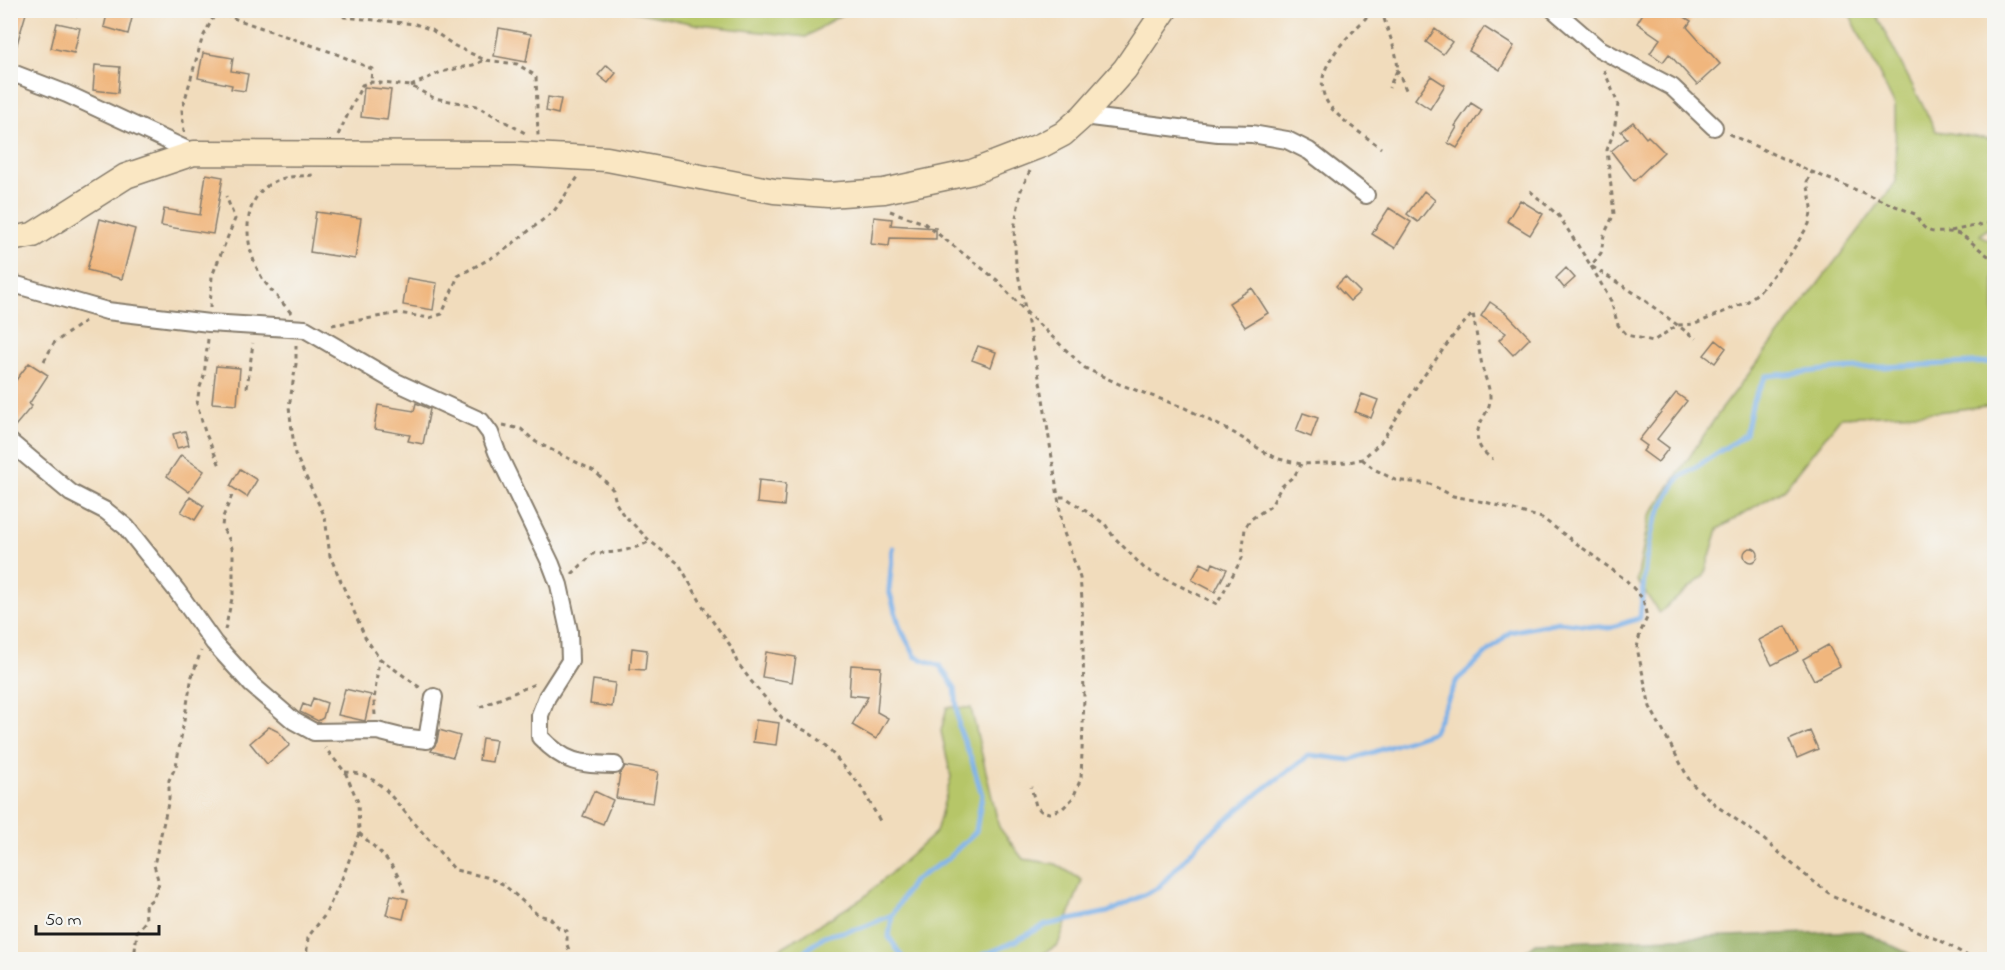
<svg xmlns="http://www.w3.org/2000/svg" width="2005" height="970" viewBox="0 0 2005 970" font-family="'Indie Flower',sans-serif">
<rect width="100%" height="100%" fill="#f6f6f2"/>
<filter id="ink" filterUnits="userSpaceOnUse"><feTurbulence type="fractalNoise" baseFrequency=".0167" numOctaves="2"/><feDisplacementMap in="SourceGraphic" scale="12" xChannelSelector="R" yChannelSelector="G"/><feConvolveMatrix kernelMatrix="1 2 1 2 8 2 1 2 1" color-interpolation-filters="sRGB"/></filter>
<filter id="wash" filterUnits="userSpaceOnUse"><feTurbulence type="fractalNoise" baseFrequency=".008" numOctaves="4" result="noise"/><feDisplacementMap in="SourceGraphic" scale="24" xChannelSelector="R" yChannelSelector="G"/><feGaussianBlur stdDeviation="1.35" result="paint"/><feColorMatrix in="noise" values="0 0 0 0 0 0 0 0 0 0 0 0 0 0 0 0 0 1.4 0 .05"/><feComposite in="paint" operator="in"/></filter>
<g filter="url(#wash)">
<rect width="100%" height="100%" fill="#f1dcbc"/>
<path fill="#b6c668" stroke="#697142" stroke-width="1.5" d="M631,11h216l-41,26 -106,-12z
M1848,11h26l62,120 53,8 5,-3v87l-14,12 14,8v162l-57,7 -96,5 -57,72 -66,40 -14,47 -45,37 -22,-33 12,-63 69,-103 178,-232 -1,-76z
M947,707l24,1 28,119 24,32 33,5 26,16 -24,65 -26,15 -269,-1 100,-61 73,-66 15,-55 -10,-46z"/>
<path fill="#90ab5c" stroke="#56643c" stroke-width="1.5" d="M1862,931l58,28h-404l20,-16z"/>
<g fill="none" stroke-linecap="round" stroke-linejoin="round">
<path stroke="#7ab0e8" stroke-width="5" d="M893,548l-4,42 11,38 16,29 24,9 15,22 4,40 13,33 10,34 -6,36 -30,29 -33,21 -21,34 -3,22 15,23
M794,960l30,-24 37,-8 31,-13
M971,960l32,-13 43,-22 62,-13 50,-24 44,-48 59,-49 49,-36 40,5 83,-28 24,-52 53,-48 49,-10 50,6 31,-10 6,-58 7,-33 10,-22 15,-26 68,-45 7,-33 13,-25 70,-7 158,-7"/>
</g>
<g id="blocks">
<path fill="#f0b67d" d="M10,10h17l-13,44 -4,-1z
M108,10h26l-6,24 -24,-7z
M1645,10h29l17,11 -4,6 33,37 -23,21 -28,-31 -6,8 -13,-9 10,-14 -23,-16z
M57,23l23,5 -6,25 -23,-5z
M1484,27l30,19 -14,24 -31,-19z
M499,28l32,6 -5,28 -32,-6z
M1435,29l17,13 -9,12 -17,-12z
M203,53l30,5 -2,13 17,3 -3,17 -14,-2 1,-4 -34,-7z
M95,65l25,2 -2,26 -25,-3z
M607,65l9,8 -8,10 -10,-8z
M1431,76l14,9 -15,24 -15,-10z
M364,87l27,3 -4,30 -26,-3z
M548,97l13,2 -3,15 -12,-3z
M1471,103l11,7 -25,38 -9,-5 9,-16 -2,-1z
M1633,122l13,16 2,-2 16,16 -30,29 -23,-30 16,-13 -6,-7z
M206,174l17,3 -10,57 -52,-8 3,-17 36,6z
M1424,191l11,9 -17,22 -11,-8z
M1520,200l23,14 -13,21 -23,-14z
M1389,208l22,14 -16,26 -23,-14z
M316,212l45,6 -6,41 -45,-7z
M874,217l18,2 -1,6 45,3v11l-46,-1 -1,8 -18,-2z
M100,219l35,10 -13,50 -35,-9z
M1566,268l9,10 -11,10 -8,-10z
M1345,277l15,15 -10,9 -14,-15z
M407,278l30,5 -4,27 -30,-5z
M1252,288l16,25 -23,14 -16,-24z
M1490,302l16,11 24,25 -17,17 -14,-15 7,-7 -25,-17z
M1716,340l10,8 -11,15 -11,-8z
M978,346l18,6 -5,15 -19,-7z
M29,363l19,12 -19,29 3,2 -22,26v-44z
M216,366l24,2 -3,37 -25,-2z
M1676,393l11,8 -30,38 12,9 -11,14 -15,-11 4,-5 -8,-6z
M1362,394l16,6 -7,18 -16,-6z
M416,403l14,6 -7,35 -15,-3 2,-6 -36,-6 4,-24 36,6z
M1303,413l15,5 -7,19 -15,-6z
M185,431l4,14 -12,3 -4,-14z
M181,455l23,16 -15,21 -22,-16z
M240,469l17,11 -10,17 -17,-11z
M759,480l27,3 -2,23 -27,-3z
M190,497l14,9 -9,14 -14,-8z
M1744 555a7 7 0 1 1 14 0a7 7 0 1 1-14 0Z
M1201,563l10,5 2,-5 14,6 -12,23 -23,-12z
M1786,626l13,25 -27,14 -13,-25z
M1828,645l12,21 -26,14 -11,-21z
M632,648l15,2 -2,20 -15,-1z
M766,652l30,5 -4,25 -30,-5z
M851,665l30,2 -4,45 11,6 -12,21 -24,-14 16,-28 -19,-2z
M593,680l22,3 -3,24 -22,-3z
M345,689l26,6 -6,26 -27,-6z
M313,698l14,5 -4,15 -5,3 -18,-9 3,-8 7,3z
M756,720l23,3 -3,22 -23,-3z
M269,727l10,5 11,13 -23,19 -17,-21z
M439,730l21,6 -7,21 -22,-6 6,-9z
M1810,731l8,18 -21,9 -8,-18z
M482,738l14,2 -4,22 -13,-2z
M625,766l33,6 -5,31 -37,-5 4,-24z
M594,791l19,9 -10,24 -20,-8z
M391,895l17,4 -5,20 -17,-4z"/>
</g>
</g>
<g filter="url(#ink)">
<use href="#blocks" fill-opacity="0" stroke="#867c6c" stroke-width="1.5"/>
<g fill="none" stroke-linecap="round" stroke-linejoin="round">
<g stroke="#867c6c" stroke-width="20">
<path id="street" d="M1554,10l44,38 74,39 42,40
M10,72l57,22 127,59
M1083,116l135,17 34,1 35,6 22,11 57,44
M10,283l97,28 102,12 96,6 89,52 87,40 9,12 7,19 54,112 8,21 10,46 1,30 -23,36 -7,18v22c26,27 39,27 75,28
M10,442l61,51 35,18 20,16 51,64 37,52 38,42 42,36 20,11 63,-1 24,6 26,3 7,-43"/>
</g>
<g stroke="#867c6c" stroke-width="27">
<path id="secondary" d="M10,239l23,-4 93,-59 68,-23 321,1 92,5 167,32 54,4 56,-4 88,-19 70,-27 21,-11 20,-18 42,-47 40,-59"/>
</g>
<path stroke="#867c6c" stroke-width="3" stroke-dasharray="4.5 4.5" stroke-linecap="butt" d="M337,10l7,7 71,7 17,6 23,16 30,14 32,4 19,12 2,60
M1373,10c-24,28 -76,67 -36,104 13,13 30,23 44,34
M1382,10c3,18 18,45 15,60 -2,6 -6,12 -8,18
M216,12l118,41 38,16 -1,12
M76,17l1,-7
M1397,69l10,23
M1604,70l14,34 -4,27 -7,19 7,64 -10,21 -3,18 -10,13 20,35 7,24 9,10 26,6 25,-16 17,-1 52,-22 14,-12 30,-37 18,-29 3,-17 -5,-25 5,-10
M411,86l30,-14 32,-7 12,-5
M184,132l-2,-22 20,-71 14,-27 7,-2
M1729,134l83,38 103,42c3,4 6,12 11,15 10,7 22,0 33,5 13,6 22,19 35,25
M338,135l24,-50 9,-3 40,4 23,12 43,8 48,27
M1030,171l-9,19 -7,39 2,35 26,128 21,138 17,48 2,21 2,99 -3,80 -8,20 -11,11 -13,4 -8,-2 -5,-5 -5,-19
M1530,191l29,25 32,50 45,28 60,45
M890,211l34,12 73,57 27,30 61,58 34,16 66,24 49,25 32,20 13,6 22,5 48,-2 13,-3 19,-17 39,-61 36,-49 17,-19c3,19 6,38 10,57 2,8 7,18 7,27 1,17 -16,25 -12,45 2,7 8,13 15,17
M1951,231l43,-9
M210,308l2,-32 23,-57 -9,-23
M291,313c-9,-11 -19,-21 -27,-32 -21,-31 -27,-88 17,-102 10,-3 22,-3 32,-4
M332,325l67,-12 30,5 13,-4 16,-38 44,-24 52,-41 24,-34
M208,339l-4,37 -5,14 -2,14 8,28 16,36
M296,345v19l-7,43 6,47 30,63 5,39 35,81 14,21 43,31
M44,361l10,-18 31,-22
M247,388l6,-45
M503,425l18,4 15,13 58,29 10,9 9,10 3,13 6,10 28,28 29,23 29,51 22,30 7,17 14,19 32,38 25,13 16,12 36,41 20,36
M1362,459l12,10 21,11 35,4 23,12 36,7 53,15 84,62 17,19 4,19 -7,15 -3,15 13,59 41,76 27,24 43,30 43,37 27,21 110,46 34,19
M1060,497h5l40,27 8,12 32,33 72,35 25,-46 3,-30 6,-9 20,-13 10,-19 14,-12 6,-11
M572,574l22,-21c21,0 37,-2 56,-12
M225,630l8,-36v-43l-4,-12 -7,-12 1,-10 10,-24
M480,707l55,-23
M375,715l-1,-14 5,-43
M345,772c18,1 26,5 40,17l70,81 31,7 17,7 35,31 12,3 9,10 8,3v14l6,15
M359,833c20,18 38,32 45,59
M134,960l3,-29 9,-10 -1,-16 8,-6 6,-16 -5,-18 15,-66v-19l7,-14 16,-90 9,-25
M306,960l2,-23 17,-22 19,-41 15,-41 -1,-31 -13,-30 -20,-24"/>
<use href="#street" stroke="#fff" stroke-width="16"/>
<use href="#secondary" stroke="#fae7c3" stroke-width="24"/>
</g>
</g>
<rect width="2005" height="970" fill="none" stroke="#f6f6f2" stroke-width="36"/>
<path d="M36 925v9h123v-9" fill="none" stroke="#1c1c1c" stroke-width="3"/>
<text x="45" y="925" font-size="18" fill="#1c1c1c" stroke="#f6f6f2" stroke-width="4.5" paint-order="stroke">50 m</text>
</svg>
